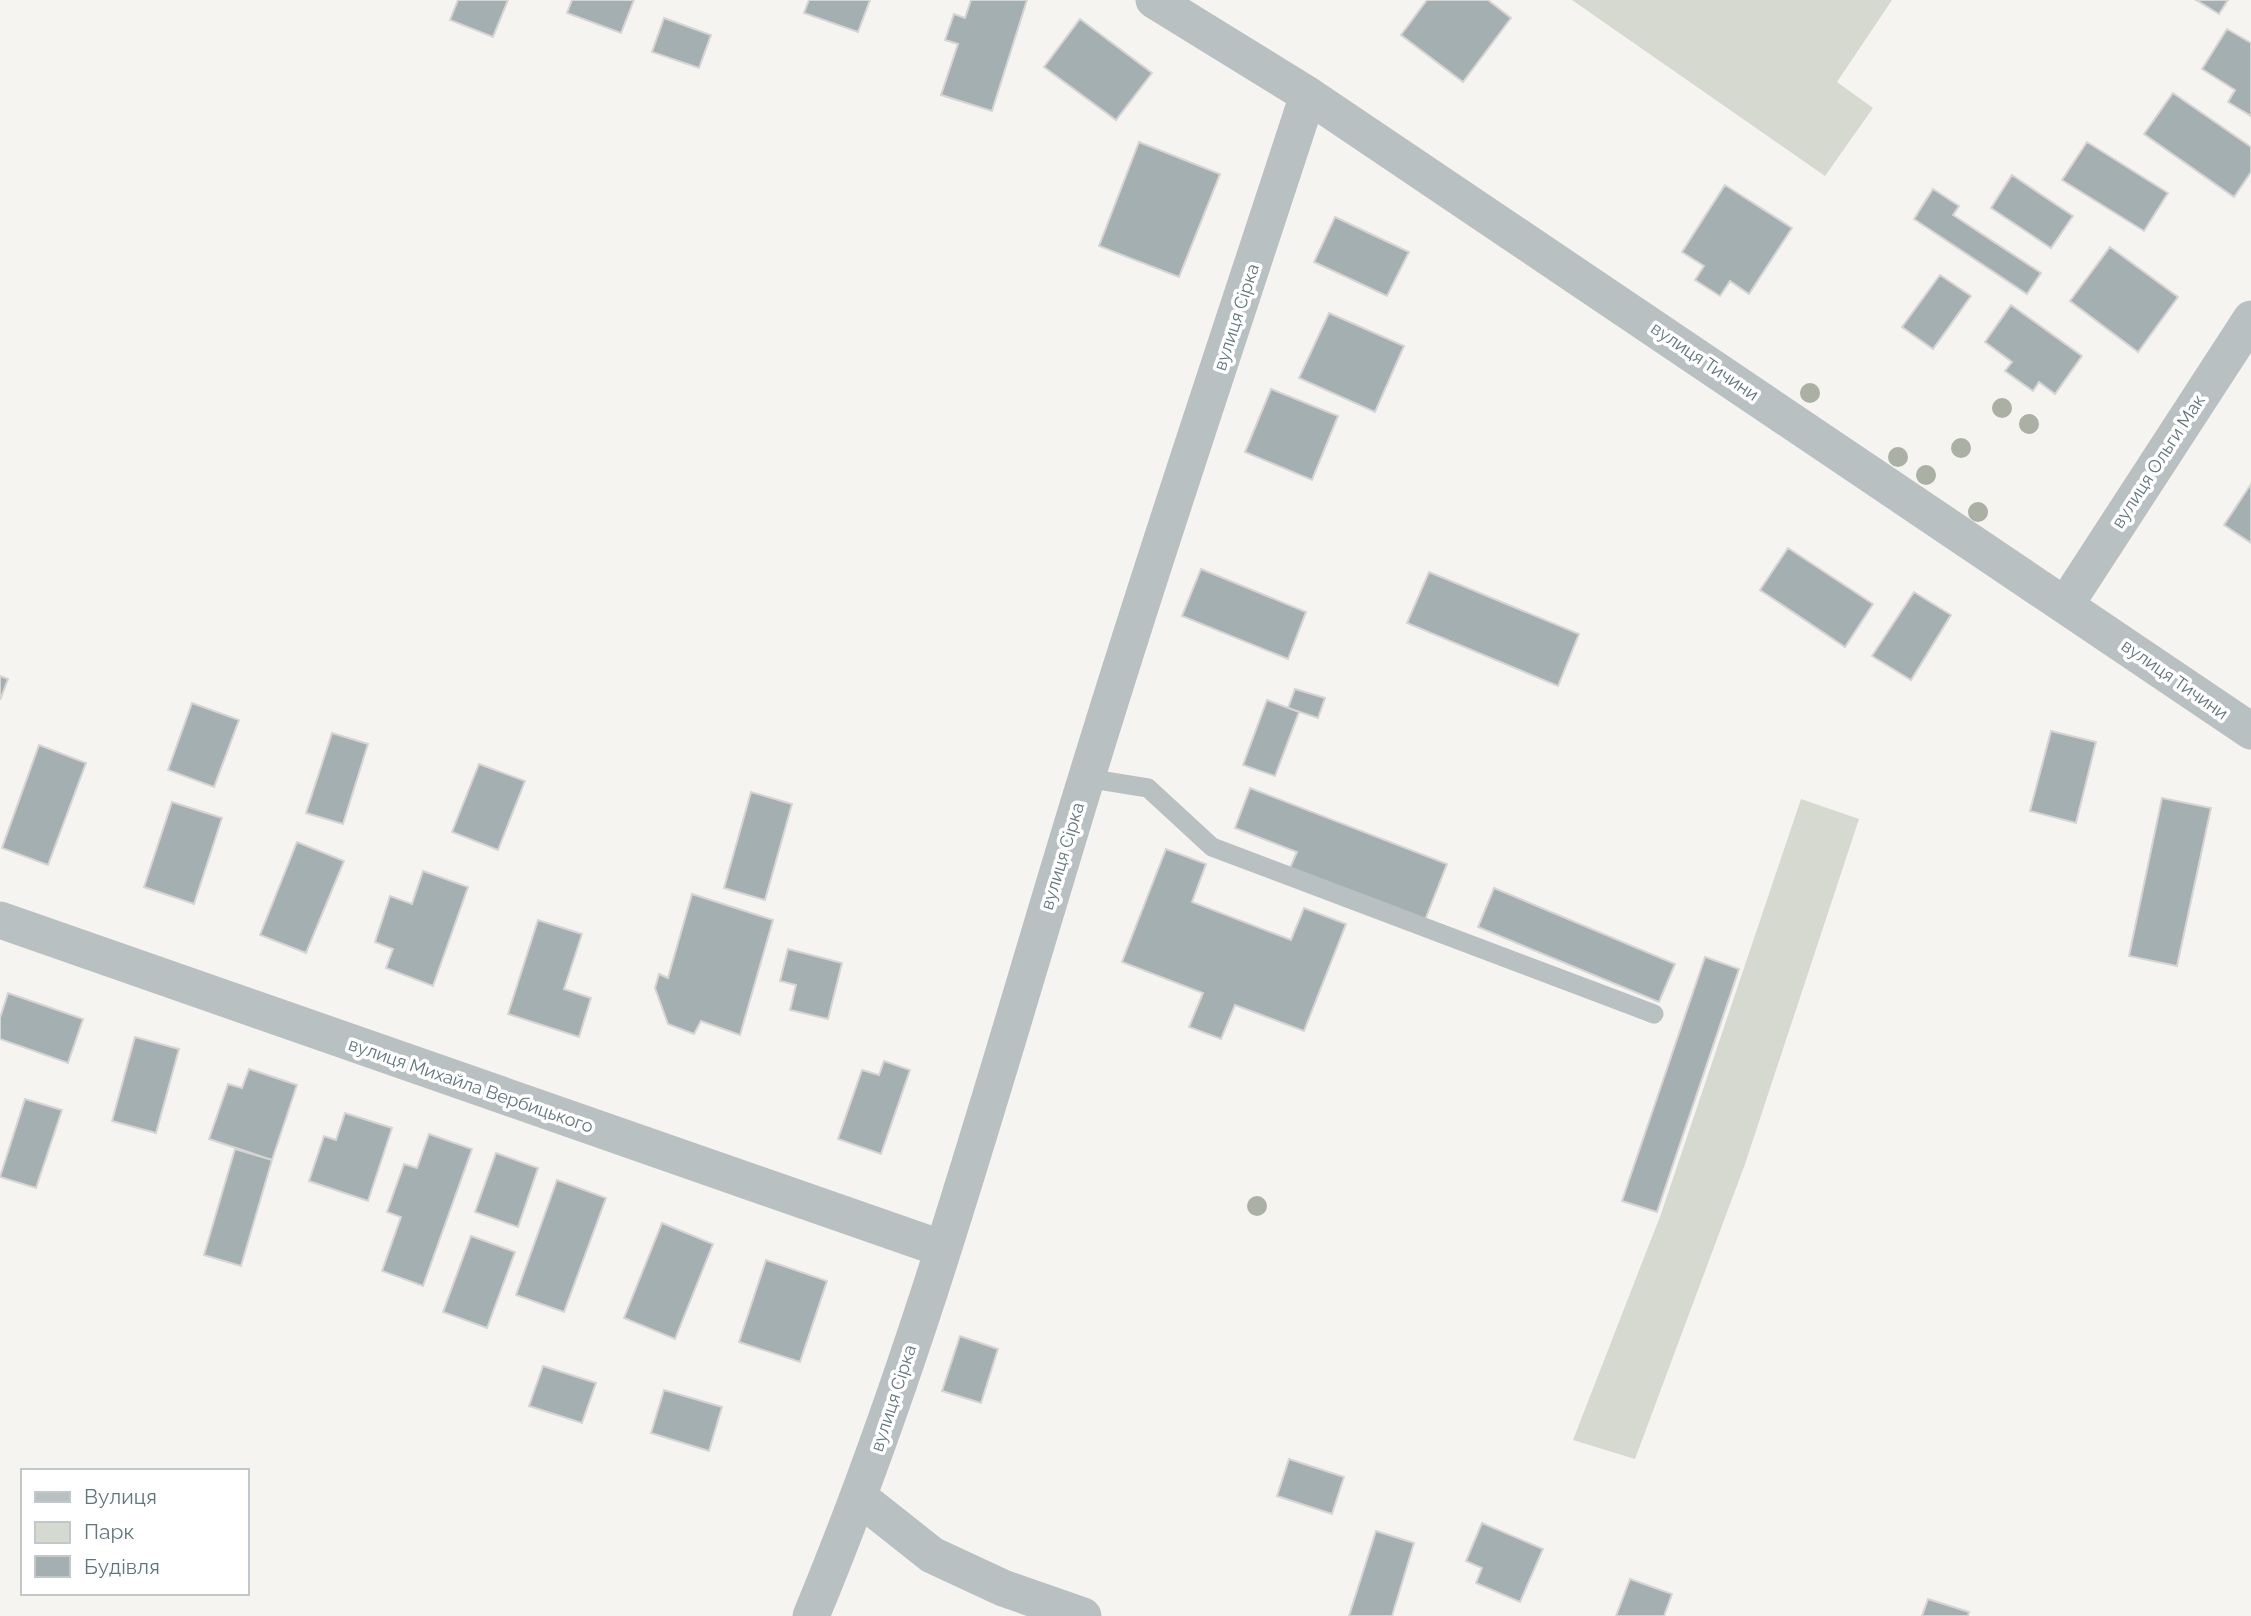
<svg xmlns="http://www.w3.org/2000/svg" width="2251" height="1616" viewBox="0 0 2251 1616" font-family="Raleway,sans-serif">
<rect width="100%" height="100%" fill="#f5f4f1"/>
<path fill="#d6d9d0" d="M1572,0h320l-55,82 36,26 -48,68z
M1801,799l58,20 -114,345 -110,295 -62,-19 88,-226z"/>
<path fill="#a4afb2" stroke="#d6d5d4" stroke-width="2" d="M458,0h50l-15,37 -43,-17z
M572,0h62l-13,33 -54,-20z
M809,0h61l-12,32 -54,-19z
M971,0h56l-35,111 -51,-16 17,-51 -13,-4 9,-26 11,4z
M1427,0h61l23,18 -48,64 -62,-47z
M2196,0h32l-9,14z
M664,18l47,17 -12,33 -47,-16z
M1080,19l72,54 -36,47 -72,-53z
M2227,29l24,14v73l-23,-14 7,-12 -33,-21z
M2173,93l78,54v25l-17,25 -90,-63z
M1139,142l81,32 -41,103 -80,-31z
M2087,142l81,51 -24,38 -82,-51z
M2012,175l61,41 -22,32 -60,-40z
M1725,185l67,43 -43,66 -19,-13 -10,15 -25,-16 9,-14 -22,-14z
M1933,189l26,17 -6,9 88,58 -14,21 -113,-75z
M1335,217l74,35 -22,44 -73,-34z
M2110,247l68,50 -40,55 -68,-51z
M1940,275l31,21 -38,53 -31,-22z
M2011,305l71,51 -27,38 -16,-12 -6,9 -28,-20 7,-9 -27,-20z
M1329,313l75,33 -29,66 -76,-34z
M1271,389l67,27 -26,64 -67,-28z
M2251,484v59l-27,-18z
M1788,548l85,56 -28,43 -85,-57z
M1201,569l105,43 -18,47 -106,-43z
M1429,572l150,62 -21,52 -151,-63z
M1914,592l37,23 -40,65 -39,-24z
M0,676l8,3 -8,21z
M1295,689l30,9 -7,20 -30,-10z
M1267,700l32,12 -24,64 -32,-11z
M192,703l47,17 -25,67 -46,-17z
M2051,731l45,11 -20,81 -46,-12z
M332,733l36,11 -25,80 -37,-11z
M39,745l47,18 -38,102 -46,-17z
M479,764l46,17 -27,69 -46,-18z
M1250,788l197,76 -22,56 -135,-52 7,-16 -62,-24z
M751,792l41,12 -27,96 -41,-12z
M2162,798l49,10 -34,158 -48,-10z
M172,802l50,16 -28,86 -50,-17z
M297,842l47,19 -38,92 -46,-18z
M1166,849l40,15 -14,38 99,38 13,-32 42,16 -42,107 -69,-26 -14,34 -32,-12 14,-34 -81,-31z
M423,871l45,16 -35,99 -47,-18 7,-19 -18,-7 15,-46 22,8z
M1494,888l181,76 -16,38 -181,-75z
M692,894l81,26 -33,115 -39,-14 -7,13 -26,-10 -13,-36 4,-14 9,4z
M538,920l44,14 -18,55 27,9 -12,39 -71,-23z
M788,949l54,14 -14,56 -38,-9 6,-25 -16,-4z
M1705,957l34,12 -82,243 -35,-11z
M8,993l75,26 -15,44 -68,-24v-21z
M135,1037l44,12 -23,84 -44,-12z
M884,1061l26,9 -29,84 -43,-15 24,-69 17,5z
M249,1069l48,16 -25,75 -63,-21 19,-55 14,4z
M25,1099l37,11 -26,78 -36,-11z
M345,1113l47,15 -24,73 -59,-20 15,-45 12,4z
M429,1134l43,15 -49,137 -41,-15 19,-54 -14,-5 17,-48 13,4z
M235,1149l37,11 -31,106 -37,-11z
M496,1153l42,15 -20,59 -43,-15z
M557,1180l49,18 -42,114 -48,-17z
M662,1223l51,21 -38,95 -51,-21z
M471,1236l44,16 -28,76 -44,-16z
M766,1260l61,21 -27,81 -61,-20z
M960,1336l38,13 -17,54 -39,-12z
M543,1366l53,17 -14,40 -53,-17z
M664,1390l58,17 -13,44 -58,-18z
M1289,1459l55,18 -12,37 -55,-18z
M1482,1523l61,26 -23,53 -44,-19 6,-15 -16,-7z
M1376,1531l38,12 -22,73h-43z
M1630,1579l42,15 -8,22h-48z
M1928,1599l41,13 -1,4h-46z"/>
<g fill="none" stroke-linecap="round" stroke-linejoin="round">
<path stroke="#b9c0c1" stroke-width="19" d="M1086,778l62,10 64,59 442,167"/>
<path stroke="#b9c0c1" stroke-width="37" d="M1154,0l154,95 943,636
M2066,604l185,-285
M0,920l943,329
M860,1498l72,57 71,33 80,28
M811,1616c107,-257 181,-528 262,-794 74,-244 156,-485 235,-727"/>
</g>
<g fill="#aab0a3">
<circle cx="1810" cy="393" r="10"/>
<circle cx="2002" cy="408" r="10"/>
<circle cx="2029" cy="424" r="10"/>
<circle cx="1961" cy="448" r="10"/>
<circle cx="1898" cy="457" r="10"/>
<circle cx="1926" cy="475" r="10"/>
<circle cx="1978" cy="512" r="10"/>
<circle cx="1257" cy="1206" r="10"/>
</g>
<g text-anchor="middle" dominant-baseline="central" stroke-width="7" stroke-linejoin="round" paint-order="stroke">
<g font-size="18" fill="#61767b" stroke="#fff">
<text transform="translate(1236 317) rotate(-72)">вулиця Сірка</text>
<text transform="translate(1705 361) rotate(34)">вулиця Тичини</text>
<text transform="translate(2158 461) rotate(-57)">вулиця Ольги Мак</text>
<text transform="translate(2175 679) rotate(35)">вулиця Тичини</text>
<text transform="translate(1062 856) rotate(-73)">вулиця Сірка</text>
<text transform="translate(471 1085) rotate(19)">вулиця Михайла Вербицького</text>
<text transform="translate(893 1398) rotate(-72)">вулиця Сірка</text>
</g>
</g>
<rect x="21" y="1469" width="228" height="126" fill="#ffffff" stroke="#c0c8ca" stroke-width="2"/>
<rect x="35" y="1492" width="35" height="10" fill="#b9c0c1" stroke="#c0c8ca" stroke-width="2"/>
<text x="84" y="1504" font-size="21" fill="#61767b">Вулиця</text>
<rect x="35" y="1522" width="35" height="21" fill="#d6d9d0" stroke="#c0c8ca" stroke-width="2"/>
<text x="84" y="1539" font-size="21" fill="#61767b">Парк</text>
<rect x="35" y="1556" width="35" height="21" fill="#a4afb2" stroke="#c0c8ca" stroke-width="2"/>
<text x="84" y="1574" font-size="21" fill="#61767b">Будівля</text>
</svg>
